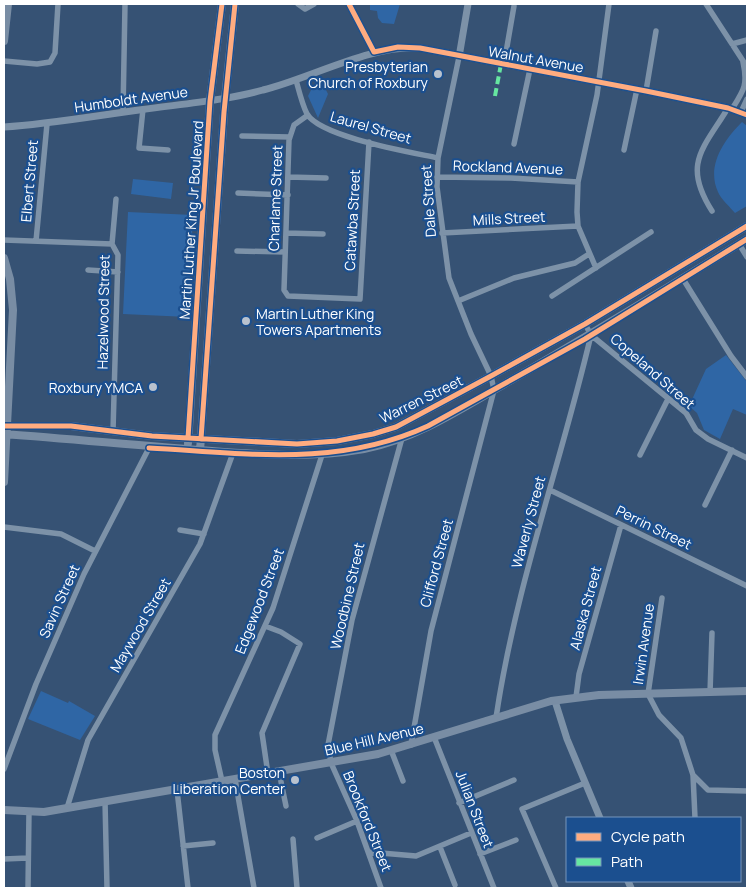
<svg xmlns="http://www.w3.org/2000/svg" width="751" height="892" viewBox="0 0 751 892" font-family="Manrope,sans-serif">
<rect width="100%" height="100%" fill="#365274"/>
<path fill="#2f66a5" d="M370,4h30l-6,20 -12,-1 -4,-5 -1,-7 -7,-1z
M320,82l7,1 -3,3 4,8 -10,24 -10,-22 5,-10z
M742,122l5,4v80l-12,7c-5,-6 -14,-14 -17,-21 -12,-26 6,-52 24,-70z
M133,179l40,4 -2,16 -40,-5z
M128,212l65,3 -5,102 -65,-3z
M726,355l21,27v33l-14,-6 -13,30 -16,-9 -7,-17 -8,-7 17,-37z
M41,691l27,12 1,-2 26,15 -15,24 -52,-21z"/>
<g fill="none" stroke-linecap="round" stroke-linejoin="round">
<path stroke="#7d92a8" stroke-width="5.5" d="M298,4l7,5 9,-5
M706,4l41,63
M732,44l15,-4
M4,61l33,3 13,-2 5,-9 3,-49
M504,64l10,-58
M296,80c3,11 6,24 11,34 14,23 103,38 131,44
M646,91l10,-60
M143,109l-4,39 29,2
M732,109c12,-19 16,-24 11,-47
M123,112l2,-108
M741,112l6,-13
M308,115l-14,10 -5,15 -5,150 4,6 72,3 9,-157
M242,136l48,1
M514,144l16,-75
M624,150l13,-61
M288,177l38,1
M437,177l74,1 67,4
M238,193l50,2
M712,211c-30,-47 -9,-62 16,-103
M286,233l37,1
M442,233l136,-7
M4,240l108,4 6,11 -5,176
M36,241l11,-117
M112,244l4,-45
M739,244l8,13
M237,251l48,1
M596,268l-18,-42 -1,-14 1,-30 19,-87 12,-91
M88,270l30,2
M683,279l48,77 16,21
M552,296l99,-64
M458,301l56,-23 61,-15 14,-9
M585,324l6,11 95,78 10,17 12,9 39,19
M640,455l28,-56
M550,490l197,96
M705,505l27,-55
M4,527l57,7 34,17
M180,530l24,4
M662,598l-14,96 11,21 22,23 12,37 2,43
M265,626l16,6 19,12 -38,89 6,41
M710,693l2,-60
M576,697l3,-23 42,-149
M496,718c19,-130 65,-255 95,-383
M434,737l60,151
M411,745l20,-114 63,-241 -3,-14 -20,-42 -22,-56 -12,-91 1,-29 21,-101
M391,750l12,31
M4,769l32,-85 48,-110 65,-126
M279,772l7,34
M693,775l15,15 39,1
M235,779l19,109
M222,781l-7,-31v-15l58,-127 49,-153
M177,790l11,98
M105,801l2,87
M459,803l55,-23
M67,808l21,-68 112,-196 33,-91
M317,838l40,-17
M293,839l4,49
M183,846l30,-3
M440,847l15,38
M369,852l47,4 55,-23
M480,854l36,-14
M4,859l24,-1
M28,888l1,-76
M381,888l-24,-67 -26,-58 -3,-18 24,-125 50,-182
M556,888l-34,-79 63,-26"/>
<path stroke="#7d92a8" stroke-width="7" d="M349,4l25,48
M459,57l9,-53
M4,127c45,-3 90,-11 135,-17 42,-6 84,-9 124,-20 48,-12 109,-46 157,-42l226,43 82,17 19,7
M555,701l12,38 33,79
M628,881l3,7"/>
<path stroke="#798da4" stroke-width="8" d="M4,41l4,-37
M4,258l6,21 3,31 -9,172
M4,426h67l81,10 145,8 40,-3 36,-7 23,-7 95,-51 94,-52 162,-98
M4,434c69,5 138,12 208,17 51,4 101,7 152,-2 51,-10 97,-40 142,-66 81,-46 161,-95 241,-144
M188,443l22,-342 12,-97
M200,451l25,-352 10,-95
M4,810l40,2 334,-58 173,-53 48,-6 148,-4"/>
<path stroke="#66e7a1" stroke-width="4" stroke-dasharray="8 4" stroke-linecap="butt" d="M495,96l6,-32"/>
<g stroke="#1b4f8f" stroke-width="8">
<path id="cycleway" d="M349,4l25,48 24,-5 22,1 226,43 82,17 19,7
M4,426h67l81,10 145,8 40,-3 36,-7 23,-7 95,-51 94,-52 162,-98
M188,438l22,-337 12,-97
M201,439l23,-327 11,-108
M149,448c96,5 188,20 279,-22l157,-87 162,-100"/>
</g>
<use href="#cycleway" stroke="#ffac80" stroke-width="5"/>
</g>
<g fill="#b9c2ce" stroke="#1b4f8f" stroke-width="2">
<circle cx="438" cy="74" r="5"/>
<circle cx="246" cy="321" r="5"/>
<circle cx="153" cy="387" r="5"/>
<circle cx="295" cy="780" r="5"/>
</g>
<g text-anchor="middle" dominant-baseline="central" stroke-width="4.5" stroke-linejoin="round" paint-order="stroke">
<g font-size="14" fill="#fff" stroke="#1b4f8f">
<text transform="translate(536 59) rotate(10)">Walnut Avenue</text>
<text transform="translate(131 99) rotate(-8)">Humboldt Avenue</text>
<text transform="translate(371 127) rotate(16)">Laurel Street</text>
<text transform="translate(508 167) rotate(2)">Rockland Avenue</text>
<text transform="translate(29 181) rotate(-85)">Elbert Street</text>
<text transform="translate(275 198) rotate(-88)">Charlame Street</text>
<text transform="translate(428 201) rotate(-94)">Dale Street</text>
<text transform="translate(509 218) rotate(-3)">Mills Street</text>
<text transform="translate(191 220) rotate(-86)">Martin Luther King Jr Boulevard</text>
<text transform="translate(352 220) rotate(-87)">Catawba Street</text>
<text transform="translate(103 312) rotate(-89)">Hazelwood Street</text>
<text transform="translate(653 371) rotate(41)">Copeland Street</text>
<text transform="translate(421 399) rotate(-26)">Warren Street</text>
<text transform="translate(528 522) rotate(-75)">Waverly Street</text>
<text transform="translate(654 527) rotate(26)">Perrin Street</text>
<text transform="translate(436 563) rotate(-75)">Clifford Street</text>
<text transform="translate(347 596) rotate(-77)">Woodbine Street</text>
<text transform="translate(59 601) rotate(-66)">Savin Street</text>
<text transform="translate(259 601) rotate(-69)">Edgewood Street</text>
<text transform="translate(585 608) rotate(-75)">Alaska Street</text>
<text transform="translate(140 625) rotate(-60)">Maywood Street</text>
<text transform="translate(643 644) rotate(-82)">Irwin Avenue</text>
<text transform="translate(374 739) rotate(-13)">Blue Hill Avenue</text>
<text transform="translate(475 809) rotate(69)">Julian Street</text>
<text transform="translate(368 821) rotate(68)">Brookford Street</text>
</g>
<g font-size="14" fill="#fff" stroke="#1b4f8f" text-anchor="end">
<text x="428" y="66">Presbyterian<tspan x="428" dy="16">Church of Roxbury</tspan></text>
<text x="256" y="313" text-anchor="start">Martin Luther King<tspan x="256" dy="16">Towers Apartments</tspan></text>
<text x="143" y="387">Roxbury YMCA</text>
<text x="285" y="772">Boston<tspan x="285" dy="16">Liberation Center</tspan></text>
</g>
</g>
<rect width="751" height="892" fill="none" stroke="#ffffff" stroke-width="10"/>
<rect x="566" y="817" width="175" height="65" fill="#1b4f8f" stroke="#7695bc"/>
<rect x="576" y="833" width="25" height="8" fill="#ffac80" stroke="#7695bc"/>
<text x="611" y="842" font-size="15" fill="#ffffff">Cycle path</text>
<rect x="576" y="858" width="25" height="8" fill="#66e7a1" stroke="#7695bc"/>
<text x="611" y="867" font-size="15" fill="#ffffff">Path</text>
</svg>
